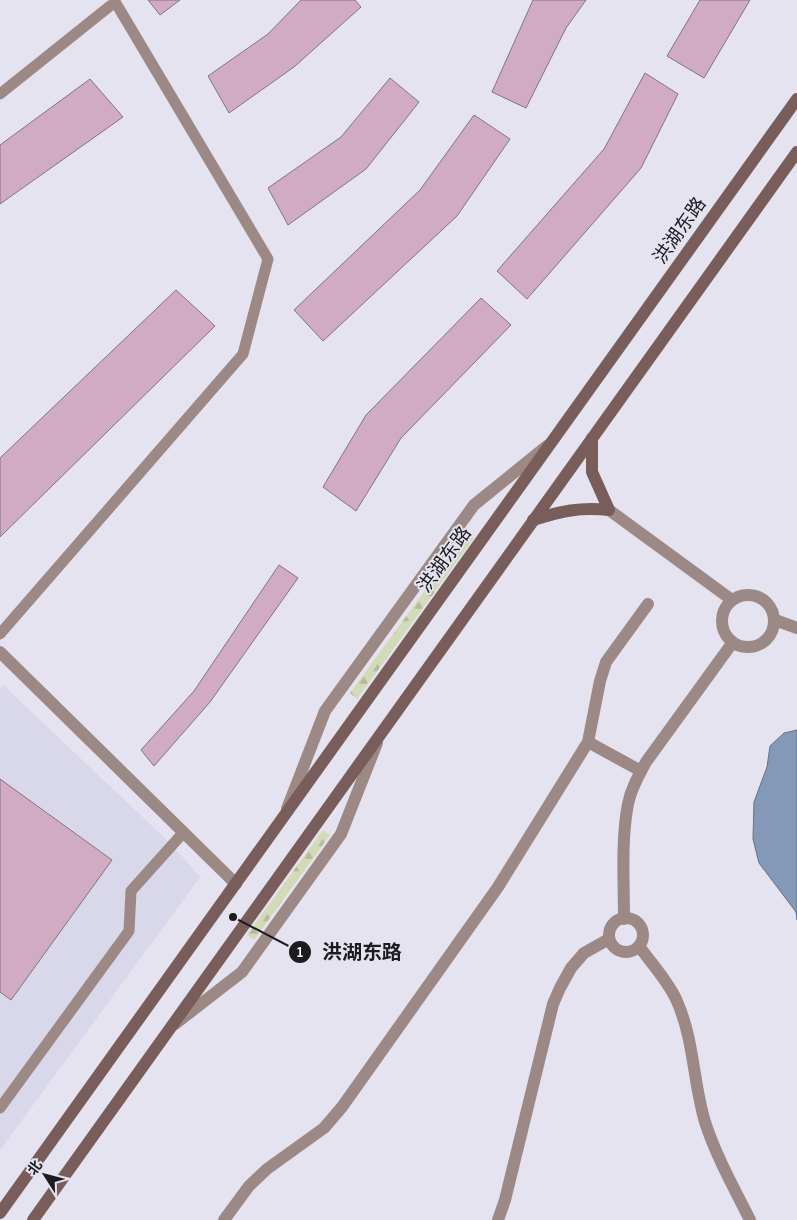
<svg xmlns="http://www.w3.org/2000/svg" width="797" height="1220" viewBox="0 0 797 1220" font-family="'Sofia Sans Condensed','Noto Sans SC',sans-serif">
<defs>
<pattern id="forest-firs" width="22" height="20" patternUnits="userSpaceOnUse" patternTransform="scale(1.25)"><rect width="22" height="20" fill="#d3dab7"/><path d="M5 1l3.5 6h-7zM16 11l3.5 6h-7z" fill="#b5ba9d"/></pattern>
</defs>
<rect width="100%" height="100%" fill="#e4e3ef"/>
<path fill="#d9d7ea" d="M3,685l169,160 28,32 -200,273v-461z"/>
<path fill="url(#forest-firs)" d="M467,533l7,5 -117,161 -7,-6z
M323,830l7,5 -76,105 -7,-5z"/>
<path fill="#8498b8" stroke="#65728a" d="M797,730v190l-1,-8 -37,-49 -6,-24 1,-37 13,-35 3,-21 14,-13z"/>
<path fill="#d1abc2" stroke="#80757c" d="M148,0h32l-20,15z
M301,0h54l6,7 -67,60 -65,46 -21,-37 60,-42z
M533,0h53l-20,28 -40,80 -34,-16z
M700,0h50l-46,78 -37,-22z
M645,73l33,21 -37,74 -114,131 -30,-28 107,-122z
M390,78l29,24 -53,67 -78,56 -20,-37 73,-51z
M90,79l33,38 -123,87v-59z
M474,115l36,24 -53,77 -134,125 -29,-31 126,-120z
M176,290l39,36 -215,211v-79z
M481,298l30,27 -110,113 -45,73 -33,-24 43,-72z
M279,565l19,13 -88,124 -56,64 -13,-16 53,-59z
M0,779l112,81 -101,140 -11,-8z"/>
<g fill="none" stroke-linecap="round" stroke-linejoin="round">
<path stroke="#9c8986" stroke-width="11" d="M0,94l115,-92
M0,634l243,-280 25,-95 -154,-259
M0,1108l129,-177 2,-40 52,-58"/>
<path stroke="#9c8986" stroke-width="12" d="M609,510l123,90
M722 621a26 26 0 1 1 52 0a26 26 0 1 1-52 0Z
M775,620l22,8
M0,652l236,232
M588,742l53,29
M287,809l38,-98 149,-206 73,-59
M609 935a17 17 0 1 1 34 0a17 17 0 1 1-34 0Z
M624,919c0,-38 -3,-79 4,-115 3,-16 11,-29 18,-42l87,-120
M639,946c12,17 28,34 37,53 18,39 17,83 29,123 11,34 29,66 45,98
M175,1024l67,-52 99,-138 36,-91
M224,1220l25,-34 18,-17 57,-41 18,-21 156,-220 90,-145 12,-61 6,-19 42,-58
M498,1220l7,-20 48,-196 7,-16 11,-20 13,-15 25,-14"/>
<path stroke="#795d5a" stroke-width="12" d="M533,520c29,-9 46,-13 76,-10l-17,-38v-34
M0,1213l797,-1114
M33,1220l764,-1068"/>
</g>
<g text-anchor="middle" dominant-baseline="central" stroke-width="4" stroke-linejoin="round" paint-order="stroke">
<g font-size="19" fill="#1c1b1f" stroke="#e4e3ef">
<text transform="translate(680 231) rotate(-55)">洪湖东路</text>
<text transform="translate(445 560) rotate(-54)">洪湖东路</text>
</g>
</g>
<path fill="none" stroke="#1c1b1f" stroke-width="2" d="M233 917L300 952"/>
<g fill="#1c1b1f" stroke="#e4e3ef" stroke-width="2">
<circle cx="233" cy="917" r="5"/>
<circle cx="300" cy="952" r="12"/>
</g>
<g font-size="15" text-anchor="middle" font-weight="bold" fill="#fff">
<text x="300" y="957">1</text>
</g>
<g font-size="20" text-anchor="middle" font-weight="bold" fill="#1c1b1f" stroke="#e4e3ef" stroke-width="4" stroke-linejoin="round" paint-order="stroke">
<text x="362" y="959">洪湖东路</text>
</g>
<g transform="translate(45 1175) rotate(306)" stroke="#e4e3ef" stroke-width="4" paint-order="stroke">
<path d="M0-4L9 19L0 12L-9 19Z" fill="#1c1b1f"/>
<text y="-8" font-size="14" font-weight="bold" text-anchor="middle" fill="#1c1b1f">北</text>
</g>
</svg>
